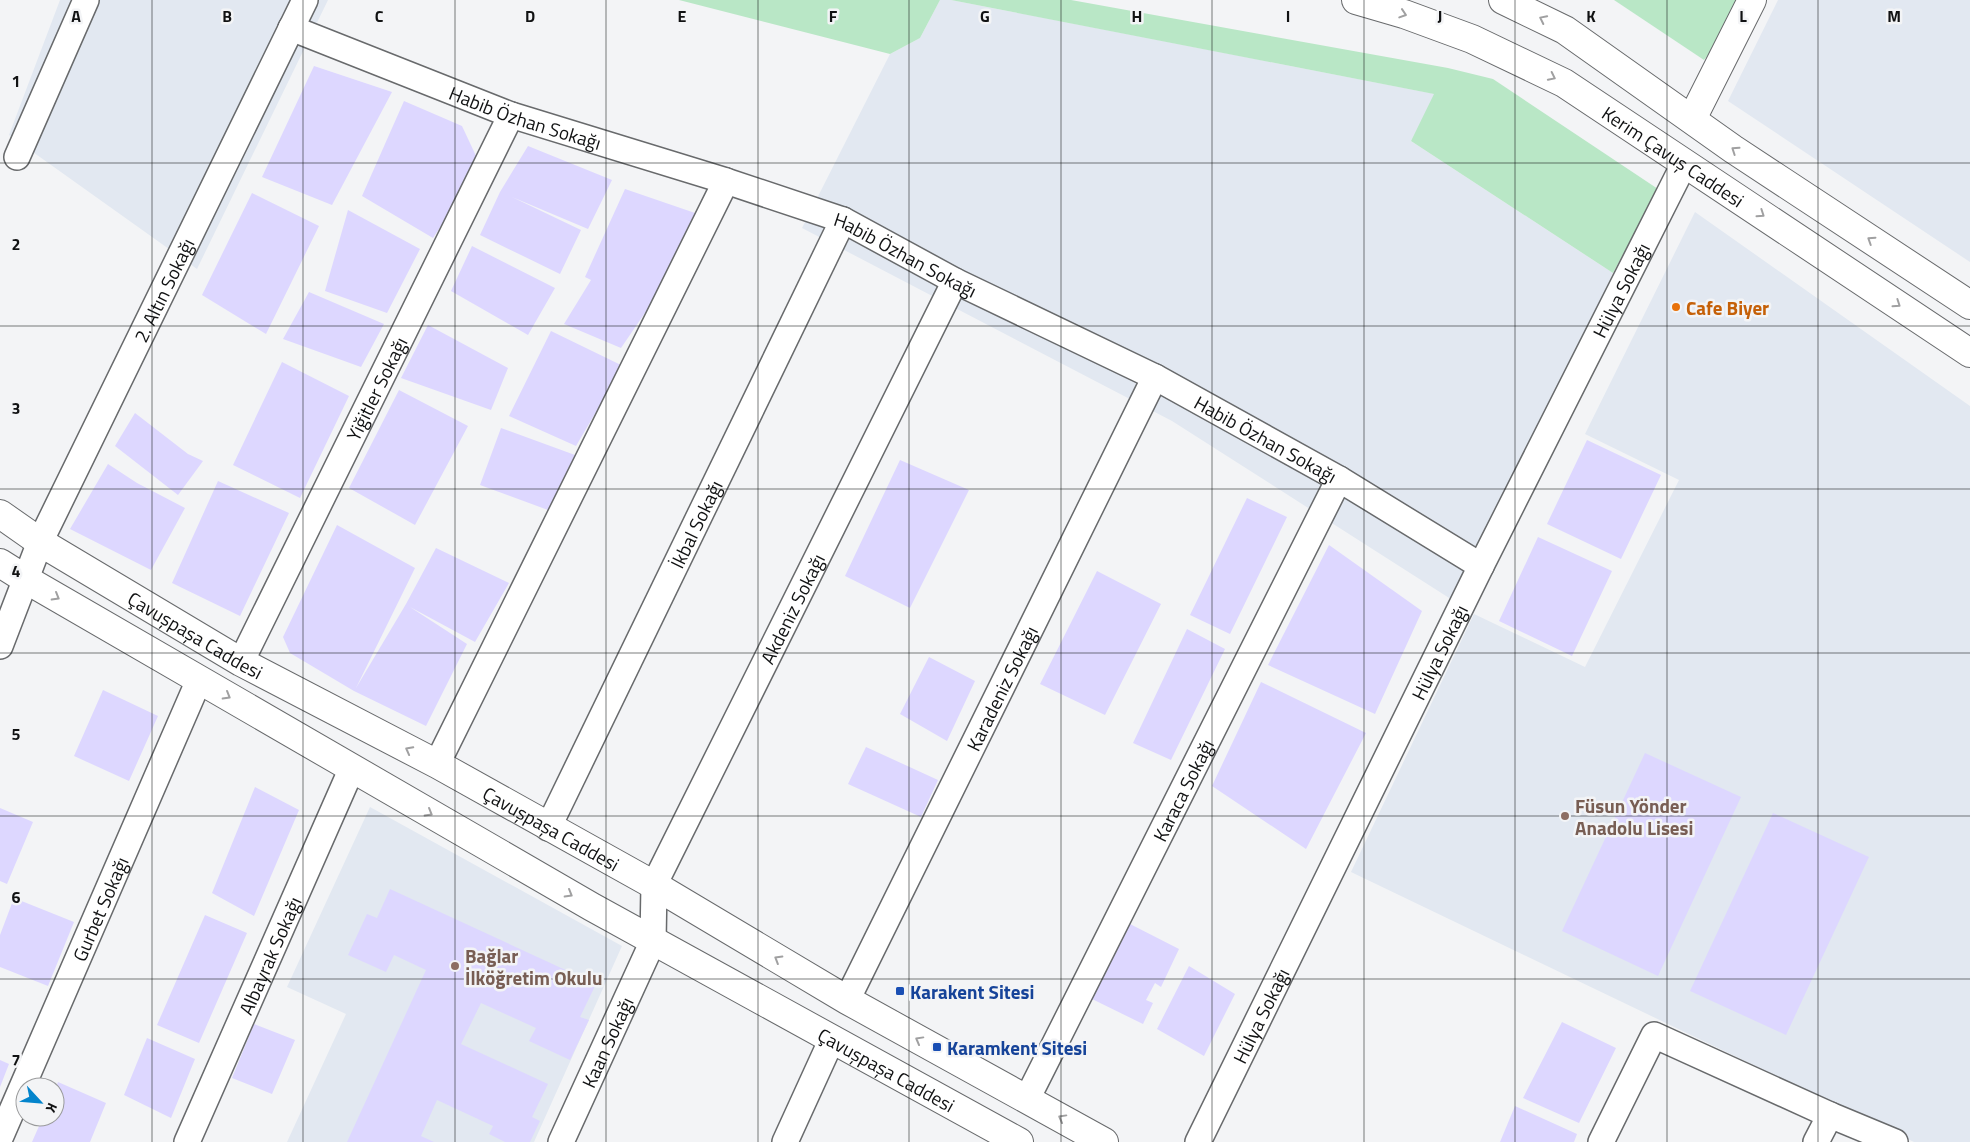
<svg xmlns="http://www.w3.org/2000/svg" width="1970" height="1142" viewBox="0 0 1970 1142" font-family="'Titillium Web',sans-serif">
<rect width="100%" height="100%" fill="#f3f4f6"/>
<path fill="#e2e8f1" d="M60,0h268l-131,269 -188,-134z
M940,0h11l484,94 -24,47 202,132 -156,330 -285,-182 -370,-193 88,-174 30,-16z
M1778,0h192v262l-242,-161z
M1695,212l275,194v736h-56l-563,-270 123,-258 111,53 94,-187 -94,-46z
M370,807l252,139 -88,196h-247l59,-128 -59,-27z"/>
<path fill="#b9e7c6" d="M679,0h261l-20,38 -30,16z
M951,0h120l377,68 45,11 165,110 -45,84 -202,-132 23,-47z
M1614,0h132l-9,19 -33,41z"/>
<path fill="#ddd7ff" d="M314,66l78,26 -60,113 -70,-28z
M404,101l58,25 15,32 -22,47 -22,33 -71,-42z
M528,146l84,34 -24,49 -76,-32 69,33 -21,44 -80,-39 20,-43z
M625,189l70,24 -44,91 -30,44 -57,-24 27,-44 -6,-3z
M252,193l67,33 -53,108 -64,-39z
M348,210l72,39 -33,64 -62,-22z
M472,246l83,42 -27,47 -77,-44z
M309,292l75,32 -23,43 -78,-28z
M428,325l80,43 -17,42 -90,-32z
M551,331l72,35 -47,80 -67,-30z
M282,362l67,34 -49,102 -67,-33z
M399,390l69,36 -53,99 -66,-37z
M135,413l53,41 15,7 -25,34 -63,-49z
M501,428l74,27 -27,55 -68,-25z
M1587,440l74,35 -40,84 -74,-35z
M900,460l69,30 -59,118 -65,-32z
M108,464l29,19 48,25 -34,62 -81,-41z
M218,481l71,32 -49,103 -68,-33z
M1247,498l40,19 -57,117 -40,-19z
M337,525l78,43 -59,120 50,-84 30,-56 73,35 -34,59 -65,-35 57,37 -41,82 -72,-35 -64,-38 -7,-16z
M1538,537l74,34 -40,85 -73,-35z
M1329,545l93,66 -47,103 -107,-49z
M1097,571l64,33 -56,111 -65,-31z
M1187,629l38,20 -54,111 -38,-17z
M929,657l46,24 -28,60 -47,-27z
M1261,682l105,51 -60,116 -94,-63z
M103,690l55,26 -29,65 -55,-25z
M866,747l72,33 -17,37 -73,-33z
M1645,753l96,44 -83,179 -96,-45z
M255,787l44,23 -45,106 -42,-23z
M0,808l33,14 -26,62 -7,-3z
M1773,813l96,44 -83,178 -96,-44z
M390,889l206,95 -16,33 9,3 -19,40 -41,-19 7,-13 -55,-25 -20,41 87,40 -16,33 8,4 -10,21h-25l-16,-8 4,-8 -56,-26 -16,36 13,6h-87l79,-172 -32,-15 -8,17 -38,-17 19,-41 10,4z
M14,898l60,24 -26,64 -48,-19v-32z
M205,915l42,18 -48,110 -42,-18z
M1130,924l49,25 -18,38 -6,-4 -9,17 7,3 -10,21 -51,-25z
M1189,966l46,28 -31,62 -47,-27z
M1562,1022l54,26 -37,75 -56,-25z
M254,1024l41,16 -23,54 -40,-16z
M147,1038l48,21 -24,59 -47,-23z
M0,1060l9,4 -9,23z
M58,1082l48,21 -16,39h-58l11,-25h12v-27z
M1515,1106l62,28 -3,8h-74z"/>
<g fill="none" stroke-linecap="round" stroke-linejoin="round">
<g stroke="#686a6c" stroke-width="28">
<g id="street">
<path id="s1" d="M291,28l220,87 215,66 117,39 112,61 200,96 184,102 142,87"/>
<path d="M17,157l69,-157"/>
<path id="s2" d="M0,646l40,-104 265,-542"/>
<path id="s3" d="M241,662l270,-547"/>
<path d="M437,764l289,-583"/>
<path id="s4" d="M548,828l295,-608"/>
<path id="s5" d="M847,1000l308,-623"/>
<path id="s6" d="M1027,1099l312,-620"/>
<path d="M1830,1115l65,27"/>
<path id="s7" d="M0,1138l199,-458"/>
<path id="s8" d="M187,1142l165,-374"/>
<path id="s9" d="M561,1142l92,-201 1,-56 301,-604"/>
<path d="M785,1142l47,-103"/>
<path id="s10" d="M1198,1142l283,-576 203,-402"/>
<path d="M1601,1142l53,-107 176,80 -14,27"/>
</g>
</g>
<g stroke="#686a6c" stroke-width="30">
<g id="secondary">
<path d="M1692,119l60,-119"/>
<path id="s11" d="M0,514l40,28 201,120 196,102 217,121 193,115 257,142"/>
<path id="s12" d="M0,563l27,17 565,327 427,235"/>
</g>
</g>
<g stroke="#686a6c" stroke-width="30">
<g id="primary">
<path id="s13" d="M1356,0l48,14 68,25 92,44 406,270"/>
<path d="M1503,0l62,30 168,119 237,156"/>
</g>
</g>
<use href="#street" stroke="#fff" stroke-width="25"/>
<use href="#secondary" stroke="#fff" stroke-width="28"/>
<use href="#primary" stroke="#fff" stroke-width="28"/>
</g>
<defs><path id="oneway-chevron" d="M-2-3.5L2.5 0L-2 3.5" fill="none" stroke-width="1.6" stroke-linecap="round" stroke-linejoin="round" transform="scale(1.25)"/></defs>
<g stroke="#a0a0a1">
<use href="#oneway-chevron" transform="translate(1403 14) rotate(18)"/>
<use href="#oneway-chevron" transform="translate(1543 19) rotate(-154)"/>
<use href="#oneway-chevron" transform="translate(1552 77) rotate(26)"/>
<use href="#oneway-chevron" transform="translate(1735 150) rotate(-146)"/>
<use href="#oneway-chevron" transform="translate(1761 214) rotate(34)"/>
<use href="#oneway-chevron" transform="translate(1871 240) rotate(-147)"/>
<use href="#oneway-chevron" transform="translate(1897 304) rotate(34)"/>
<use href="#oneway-chevron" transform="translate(56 597) rotate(30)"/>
<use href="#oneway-chevron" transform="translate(227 696) rotate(30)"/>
<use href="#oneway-chevron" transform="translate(409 750) rotate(-152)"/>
<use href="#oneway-chevron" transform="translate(429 813) rotate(30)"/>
<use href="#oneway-chevron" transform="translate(569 894) rotate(30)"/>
<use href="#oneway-chevron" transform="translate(778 959) rotate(-149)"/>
<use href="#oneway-chevron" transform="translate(919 1040) rotate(-151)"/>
<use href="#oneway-chevron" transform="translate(1062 1118) rotate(-151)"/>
</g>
<path fill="none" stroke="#111213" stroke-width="1" stroke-opacity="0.55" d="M152,0v1142M303,0v1142M455,0v1142M606,0v1142M758,0v1142M909,0v1142M1061,0v1142M1212,0v1142M1364,0v1142M1515,0v1142M1667,0v1142M1818,0v1142M0,163h1970M0,326h1970M0,489h1970M0,653h1970M0,816h1970M0,979h1970"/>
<circle fill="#e8710a" stroke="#f3f4f6" stroke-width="2" cx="1676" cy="307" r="5"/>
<g fill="#8d6e63" stroke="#f3f4f6" stroke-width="2">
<circle cx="1565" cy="816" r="5"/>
<circle cx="455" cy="966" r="5"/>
</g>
<g fill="#1a4fb4" stroke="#f3f4f6" stroke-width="2">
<rect x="895" y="986" width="10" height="10" rx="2.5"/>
<rect x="932" y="1042" width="10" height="10" rx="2.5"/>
</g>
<g text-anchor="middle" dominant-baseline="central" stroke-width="5" stroke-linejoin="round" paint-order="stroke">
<g font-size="19" fill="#111213" stroke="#f3f4f6">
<text stroke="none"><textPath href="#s1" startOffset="251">Habib Özhan Sokağı</textPath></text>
<text stroke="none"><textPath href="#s13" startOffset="356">Kerim Çavuş Caddesi</textPath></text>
<text stroke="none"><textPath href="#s1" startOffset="656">Habib Özhan Sokağı</textPath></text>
<text stroke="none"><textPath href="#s2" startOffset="392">2. Altın Sokağı</textPath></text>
<text stroke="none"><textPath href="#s10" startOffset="951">Hülya Sokağı</textPath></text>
<text stroke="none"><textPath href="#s3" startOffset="305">Yiğitler Sokağı</textPath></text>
<text stroke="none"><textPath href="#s1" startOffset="1061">Habib Özhan Sokağı</textPath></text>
<text stroke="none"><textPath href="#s4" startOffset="338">İkbal Sokağı</textPath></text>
<text stroke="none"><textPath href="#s9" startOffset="586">Akdeniz Sokağı</textPath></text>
<text stroke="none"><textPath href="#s11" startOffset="230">Çavuşpaşa Caddesi</textPath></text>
<text stroke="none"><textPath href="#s10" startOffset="546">Hülya Sokağı</textPath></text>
<text stroke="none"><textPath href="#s5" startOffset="348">Karadeniz Sokağı</textPath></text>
<text stroke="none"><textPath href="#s6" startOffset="346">Karaca Sokağı</textPath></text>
<text stroke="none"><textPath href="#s11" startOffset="635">Çavuşpaşa Caddesi</textPath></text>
<text stroke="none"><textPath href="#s7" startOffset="250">Gurbet Sokağı</textPath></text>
<text stroke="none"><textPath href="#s8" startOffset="204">Albayrak Sokağı</textPath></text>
<text stroke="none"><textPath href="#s10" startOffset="141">Hülya Sokağı</textPath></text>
<text stroke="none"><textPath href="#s9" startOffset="110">Kaan Sokağı</textPath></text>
<text stroke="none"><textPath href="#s12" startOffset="1021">Çavuşpaşa Caddesi</textPath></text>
</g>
<g font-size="19" font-weight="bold" fill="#c56008" stroke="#f3f4f6" text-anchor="start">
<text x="1686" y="307">Cafe Biyer</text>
</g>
<g font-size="19" font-weight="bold" fill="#785e54" stroke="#f3f4f6" text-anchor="start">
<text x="1575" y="805">Füsun Yönder<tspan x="1575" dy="22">Anadolu Lisesi</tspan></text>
<text x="465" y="955">Bağlar<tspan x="465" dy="22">İlköğretim Okulu</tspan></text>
</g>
<g font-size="19" font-weight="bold" fill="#164399" stroke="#f3f4f6" text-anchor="start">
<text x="910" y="991">Karakent Sitesi</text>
<text x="947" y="1047">Karamkent Sitesi</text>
</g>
</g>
<g font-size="16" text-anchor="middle" font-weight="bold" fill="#111213" stroke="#f3f4f6" stroke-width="5" stroke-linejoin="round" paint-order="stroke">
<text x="76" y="22">A</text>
<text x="227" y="22">B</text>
<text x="379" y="22">C</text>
<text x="530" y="22">D</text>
<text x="682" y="22">E</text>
<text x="833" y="22">F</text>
<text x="985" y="22">G</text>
<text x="1137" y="22">H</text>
<text x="1288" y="22">I</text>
<text x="1440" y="22">J</text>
<text x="1591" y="22">K</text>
<text x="1743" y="22">L</text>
<text x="1894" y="22">M</text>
<text x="16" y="87">1</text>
<text x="16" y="250">2</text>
<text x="16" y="414">3</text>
<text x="16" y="577">4</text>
<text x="16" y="740">5</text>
<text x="16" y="903">6</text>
<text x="16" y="1066">7</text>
</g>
<g transform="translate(40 1102) rotate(116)"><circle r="24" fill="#f3f4f6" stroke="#999a9b"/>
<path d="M0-4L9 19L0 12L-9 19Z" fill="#0384cc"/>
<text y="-8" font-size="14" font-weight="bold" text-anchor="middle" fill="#111213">K</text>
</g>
</svg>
